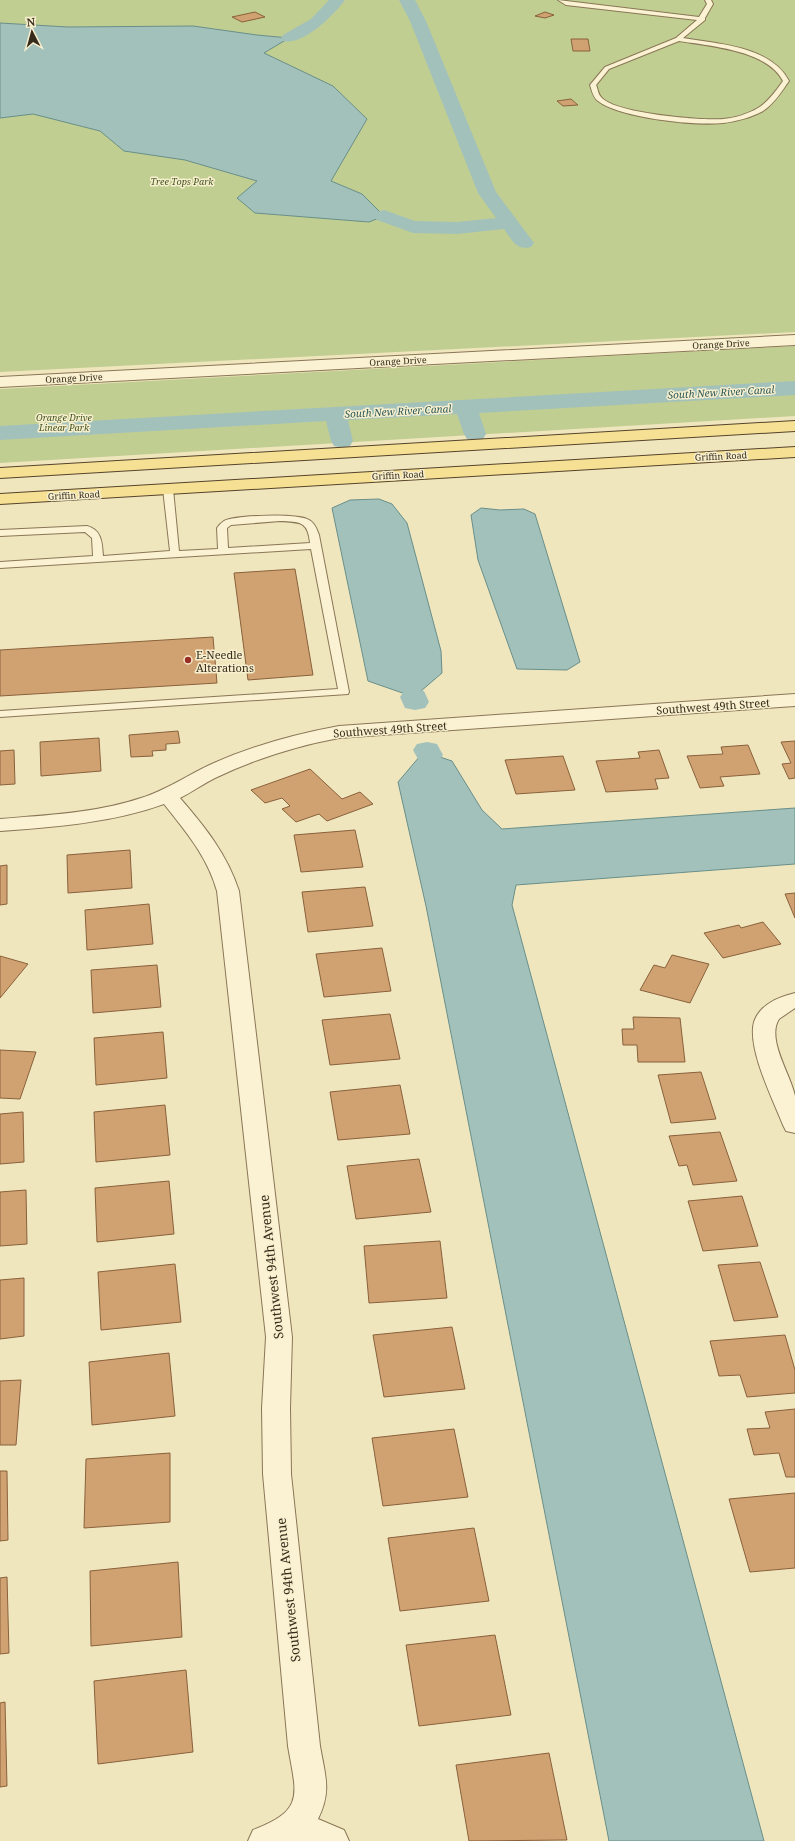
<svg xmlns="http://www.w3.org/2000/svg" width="795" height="1841" viewBox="0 0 795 1841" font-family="'Noto Serif',serif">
<rect width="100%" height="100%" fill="#f0e6be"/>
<path fill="#c1ce92" d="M0,0h795v332l-795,40z
M795,346v70l-795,47v-74z"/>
<path fill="#a2c1bb" stroke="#698f89" d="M0,23l68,4 125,-1 64,9 32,3 -25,15 69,33 34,33 -36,62 31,13 22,22 -15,6 -114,-9 -18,-15 20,-17 -72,-21 -61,-9 -24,-20 -67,-17 -33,4z
M379,499l13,5 15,19 34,128 1,22 -28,24 -46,-16 -36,-173 18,-8z
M481,508l19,2 24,-1 11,5 45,148 -13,8 -50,-1 -39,-109 -7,-45z
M434,755l18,6 30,49 20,19 293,-21v56l-279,21 -4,20 252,936h-155l-183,-935 -28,-124 22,-26z"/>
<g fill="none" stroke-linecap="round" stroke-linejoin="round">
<path fill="#a2c1bb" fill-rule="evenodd" d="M329,0h16c-11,15 -42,46 -62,41l-2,-3 2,-3 28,-16z
M399,0h16l11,21 70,171 38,51 -3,4c-15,4 -19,-7 -27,-18l-47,5 -44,-1 -36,-13 -3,-4 3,-4 7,-2 31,11 42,1 39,-4 -18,-25 -68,-172z
M795,381v14l-316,18 7,21 -3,5 -8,2 -8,-2 -3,-5 -7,-20 -109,6 5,21 -3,5 -8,2 -8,-2 -3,-5 -5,-20 -326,19v-14z
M414,689l10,2 5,11 -4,6 -10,2 -10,-2 -5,-11 4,-6z
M427,742l10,2 6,11 -4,6 -10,2 -10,-2 -6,-11 4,-6z"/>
</g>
<path fill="#d0a272" stroke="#89613b" d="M255,12l10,5 -23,5 -10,-5z
M545,12l9,3 -9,3 -10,-2z
M571,39h17l2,12h-17z
M571,99l7,6 -15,1 -6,-5z
M295,569l18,106 -65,5 -14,-107z
M213,637l4,46 -217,13v-46z
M178,731l2,12 -14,1v6l-14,1 1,5 -22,1 -2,-22z
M99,738l2,33 -60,5 -1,-34z
M795,741v37l-6,1 -7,-15 9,-1 -10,-21z
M748,745l12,29 -40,3 4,9 -24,2 -13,-32 36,-2 -2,-7z
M14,750l1,34 -15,1v-34z
M659,750l10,28 -14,1 3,10 -52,3 -10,-31 44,-3 -2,-6z
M563,756l12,34 -59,4 -11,-34z
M310,769l32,30 18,-7 13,12 -46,17 -8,-7 -23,8 -14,-13 8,-3 -8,-8 -17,5 -14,-13z
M355,830l8,37 -62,5 -7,-37z
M130,850l2,38 -64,5 -1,-38z
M7,865v39l-7,1v-39z
M365,887l8,39 -65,6 -6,-40z
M795,893v25l-10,-24z
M149,904l4,40 -66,6 -2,-40z
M763,922l18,22 -58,14 -19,-25 35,-8 2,3z
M382,948l9,43 -67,6 -8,-43z
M672,955l37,9 -19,39 -50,-13 14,-25 11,3z
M0,956l28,8 -28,34z
M157,965l4,42 -68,6 -2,-43z
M390,1014l10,45 -70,6 -8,-45z
M633,1017l47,1 5,44h-47l-1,-17h-14l-1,-16h12z
M163,1032l4,46 -71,7 -2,-47z
M0,1050l36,2 -16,47 -20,-1z
M701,1072l15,47 -45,4 -13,-48z
M400,1085l10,49 -72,6 -8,-48z
M165,1105l5,50 -74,7 -2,-50z
M23,1112l1,50 -24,2v-50z
M720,1132l17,49 -44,4 -6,-20 -8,1 -10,-30z
M419,1159l12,53 -75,7 -9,-53z
M169,1181l5,53 -77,8 -2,-54z
M26,1190l1,54 -27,2v-54z
M742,1196l16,50 -55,5 -15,-50z
M440,1241l7,57 -78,5 -5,-57z
M760,1262l18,55 -44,4 -16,-56z
M175,1264l6,58 -80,8 -3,-58z
M24,1278v58l-24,3v-59z
M452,1327l13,62 -81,8 -11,-62z
M785,1335l10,35v23l-48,4 -7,-22 -21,1 -9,-35z
M169,1353l6,63 -83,9 -3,-63z
M21,1380l-5,65h-16v-64z
M795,1409v68h-9l-7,-24 -25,2 -7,-26 23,-1 -5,-16z
M454,1429l14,68 -85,9 -11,-68z
M170,1453v69l-86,6 2,-69z
M0,1471h7l1,69 -8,1z
M795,1493v75l-45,4 -21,-73z
M474,1528l15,73 -89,10 -12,-73z
M178,1562l4,75 -91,9 -1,-75z
M7,1577l2,76 -9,1v-76z
M495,1635l16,80 -92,11 -13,-81z
M186,1670l7,82 -95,12 -4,-83z
M5,1702l2,84 -7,1v-84z
M549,1753l18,87 -98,1 -13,-76z"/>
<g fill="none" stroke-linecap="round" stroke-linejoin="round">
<g stroke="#897656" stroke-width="2">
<path id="service" d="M558,0l141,17 8,-13 -2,-4h6l2,4 -8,14v2l-22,18c35,6 88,8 106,43 -7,10 -15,23 -26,30 -11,6 -28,11 -40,12 -28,3 -103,-5 -125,-22 -5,-4 -6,-10 -8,-16l15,-18 71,-29 21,-18 -131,-15zM679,41c31,5 88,9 104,40 -7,10 -15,21 -25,27 -10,6 -24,10 -35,11 -22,2 -110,-6 -122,-22 -3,-3 -3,-8 -5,-12l13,-16z
M168,486l5,3 6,62 39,-2 -1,-21c2,-3 4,-5 7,-7 11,-6 74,-8 85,-1 6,3 8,10 10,15l30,157 -1,2 -348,23v-6l338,-22 -27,-140 -311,19v-6l93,-6 -1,-18 -7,-6 -85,4v-6l87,-4c15,4 15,17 16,30l67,-5 -7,-62zM280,521c20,1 28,0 30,22l-82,5 -1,-20 4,-3z"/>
</g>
<g stroke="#897656" stroke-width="2">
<path id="minor" d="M795,694v12l-456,32c-43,8 -84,21 -124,40 -12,6 -23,14 -35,20 25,29 47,56 59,93l53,446 -2,71 1,66 29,272c5,29 12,45 -2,73l26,11 5,11h-101l5,-11c53,-20 43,-36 35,-84l-25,-272 -1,-66 4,-71 -49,-446c-10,-35 -31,-59 -53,-87 -53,19 -109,23 -164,27v-12c47,-4 96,-6 141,-21 26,-8 48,-24 73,-35 40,-18 82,-29 125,-37z
M795,993v15l-16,11c-13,20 12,56 16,77 0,11 0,26 0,37l-9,-2 -3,-6c-10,-25 -36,-77 -29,-103 6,-18 25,-25 41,-29z"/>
</g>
<g stroke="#897656" stroke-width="2">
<path id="tertiary" d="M795,335v10l-795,42v-10z"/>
</g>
<g stroke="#56432b" stroke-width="2">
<path id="primary" d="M795,421v10l-795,47v-10z
M795,447v10l-795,47v-10z"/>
</g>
<use href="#service" fill="#faf2d2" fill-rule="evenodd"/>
<use href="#minor" fill="#faf2d2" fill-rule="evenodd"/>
<use href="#tertiary" fill="#faf2d2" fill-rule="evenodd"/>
<use href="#primary" fill="#f5e094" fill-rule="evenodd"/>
</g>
<circle fill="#9a2e24" stroke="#f7efce" stroke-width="1.5" cx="188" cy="660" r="4"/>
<g text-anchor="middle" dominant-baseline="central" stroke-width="3" stroke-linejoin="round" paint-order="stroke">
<g font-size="9" font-style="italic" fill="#435521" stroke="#f7efce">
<text x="182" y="181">Tree Tops Park</text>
<text x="64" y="417">Orange Drive<tspan x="64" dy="10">Linear Park</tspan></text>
</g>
<g font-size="9" fill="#372c1c" stroke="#f7efce">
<text transform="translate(721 344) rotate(-3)">Orange Drive</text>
<text transform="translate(398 361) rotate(-3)">Orange Drive</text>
<text transform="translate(74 378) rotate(-3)">Orange Drive</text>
<text transform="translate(721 456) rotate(-3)">Griffin Road</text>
<text transform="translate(398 475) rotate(-3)">Griffin Road</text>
<text transform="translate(74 495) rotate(-3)">Griffin Road</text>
</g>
<g font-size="10" font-style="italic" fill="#2a5758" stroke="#f7efce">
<text transform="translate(721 392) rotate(-3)">South New River Canal</text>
<text transform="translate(398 411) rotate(-3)">South New River Canal</text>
</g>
<g font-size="11" fill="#372c1c" stroke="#f7efce" text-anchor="start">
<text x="196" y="654">E-Needle<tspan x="196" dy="13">Alterations</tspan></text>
</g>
<g font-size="11" fill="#372c1c" stroke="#f7efce">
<text transform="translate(713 706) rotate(-4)">Southwest 49th Street</text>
<text transform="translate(390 729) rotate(-4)">Southwest 49th Street</text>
</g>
<g font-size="13" fill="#372c1c" stroke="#f7efce">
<text transform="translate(271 1267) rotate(-96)">Southwest 94th Avenue</text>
<text transform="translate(288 1590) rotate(-96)">Southwest 94th Avenue</text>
</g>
</g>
<g transform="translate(32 32) rotate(354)" stroke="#f7efce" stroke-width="3" paint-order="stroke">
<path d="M0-3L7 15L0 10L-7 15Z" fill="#372c1c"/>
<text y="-6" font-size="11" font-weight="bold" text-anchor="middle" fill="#372c1c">N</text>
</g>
</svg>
